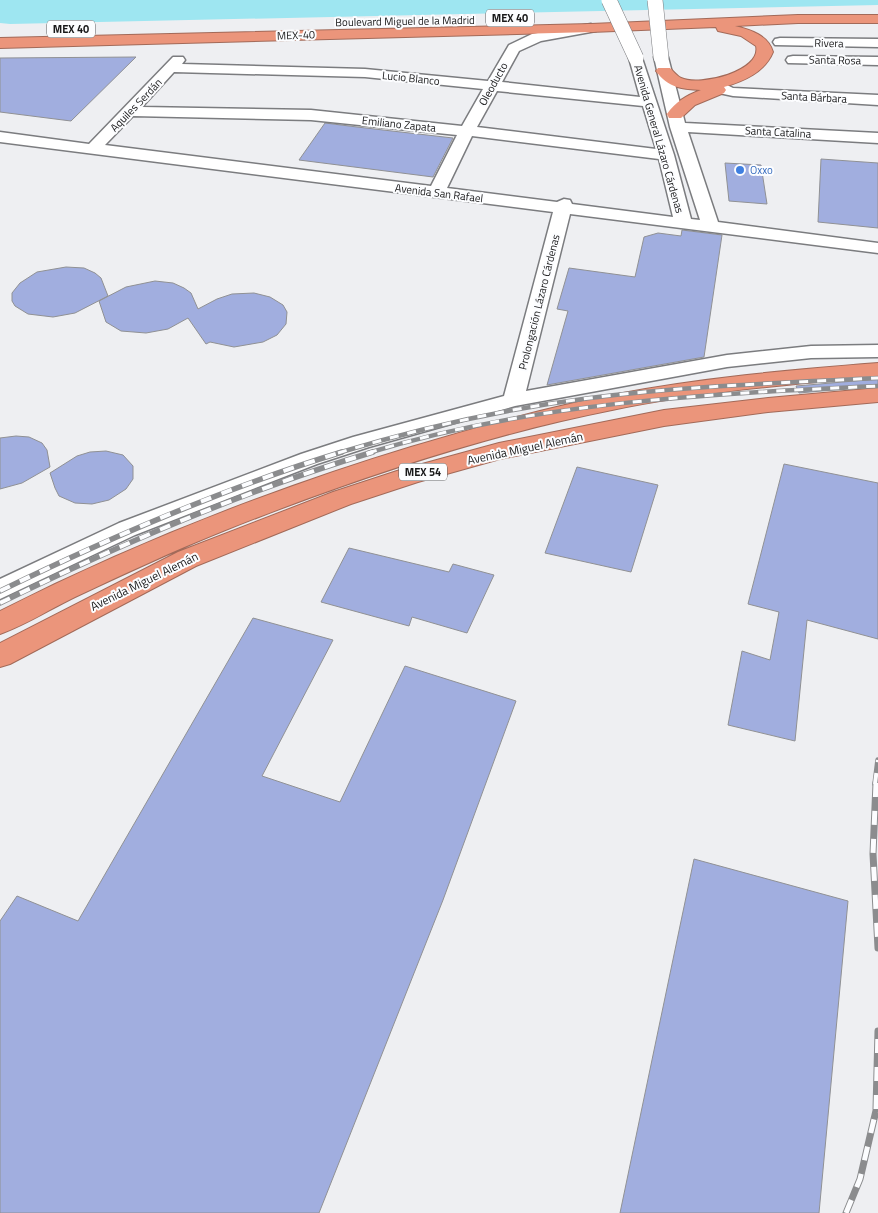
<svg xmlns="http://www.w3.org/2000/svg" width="878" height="1213" viewBox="0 0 878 1213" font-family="'Titillium Web',sans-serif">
<rect width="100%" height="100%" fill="#eeeff2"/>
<path fill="#9ee6f1" d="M0,0h878v5l-868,19 -10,-1z"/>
<path fill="#a1aedf" stroke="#909194" d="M136,57l-65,64 -71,-9v-54z
M325,123l32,4 96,11 -20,39 -134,-17z
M821,159l57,4v65l-60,-6z
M725,163l36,2 6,39 -38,-3z
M682,230l40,5 -18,122 -157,28 21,-74 -11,-2 12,-41 66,9 9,-40 14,-4 23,3z
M66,267l18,1 11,5 6,5 7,18 -33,17 -22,4 -25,-3 -13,-8 -3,-5v-8l8,-10 17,-11z
M155,281l18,2 11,5 7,5 7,16 19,-10 15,-5 22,-1 16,4 13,8 4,7 -1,12 -9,11 -14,7 -29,5 -24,-5 -4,2 -18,-26 -20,11 -22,4 -25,-2 -15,-9 -7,-21 27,-14z
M878,379v7l-79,7 -3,-7z
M16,436l13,1 13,6 5,7 3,17 -28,16 -22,6v-51z
M106,451l17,4 10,11v13l-7,10 -17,11 -17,4 -17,-1 -16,-7 -4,-8 -5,-15 27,-17 13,-4z
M784,464l94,19v156l-71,-19 -12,121 -67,-16 14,-74 28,9 9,-48 -31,-8z
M577,467l81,18 -27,87 -86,-19z
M349,548l100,24 4,-8 41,11 -27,58 -55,-16 -3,9 -88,-24z
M253,618l80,22 -71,136 78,26 65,-136 111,35 -73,199 -124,313h-319v-292l17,-25 61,25z
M694,859l154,42 -29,312h-199z"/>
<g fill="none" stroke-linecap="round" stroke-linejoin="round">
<g stroke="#7b7c7f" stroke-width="3">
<path id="minor" d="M591,24l7,4 -2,3 -55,10 -22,10 -17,31 138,15 -11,-39 2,-3h10l33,100 17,64 9,1 -30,-93 -16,-70 2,-3h10l2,3 17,66 193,10v10l-190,-11 30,90 160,21v10l-308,-39 -44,177 201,-36 84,-9 67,-1v12l-67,1 -84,9 -212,39 -146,41 -52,17 -182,71 -135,64v-20l119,-56 182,-69 52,-17 151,-41 49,-184 -553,-70v-10l89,12 84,-87h10l2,3 -3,4 183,5 123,12 21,-36 23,-11zM174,72l191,5 118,12 -21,37 -151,-16 -169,-3zM497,91l146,15 13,43 -179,-22zM133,116l178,4 146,15 -26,51 -326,-41zM472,136l187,23 14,58 -101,-13 -2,-4 -6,-1 -7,3 -110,-14z
M780,38l98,1v8l-103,-2 -2,-3 2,-3z
M793,56l85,1v8l-90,-2 -2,-3 2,-3z
M721,79l5,1 2,3 -1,2 6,3 145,7v10l-145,-9 -14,-3 -7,-7 4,-6z"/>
</g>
<g stroke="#a26a59" stroke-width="2">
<path id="highway" d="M798,15h80v8h-80l-63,3c16,4 33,9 38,26 -8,20 -29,29 -49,35l2,3 -2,3 -29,12 -14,13h-12l-2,-4c8,-12 20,-19 34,-24 -19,-1 -33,-2 -45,-19l2,-3h12c3,3 7,8 11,10 19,9 81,-7 75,-32l-15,-10 -23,-5 -2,-4 -125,5 -591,16v-10l591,-14z
M878,363v14c-89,7 -179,15 -266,33 -131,26 -266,72 -389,121 -50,20 -99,43 -148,66 -25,12 -49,28 -75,37v-23c132,-67 270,-121 411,-164 67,-20 133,-39 201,-52 88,-17 177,-25 266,-32z
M878,388v14l-110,10 -104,14 -164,33 -82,23 -67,22 -155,62 -186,98 -10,3v-24l178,-91 155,-60 67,-22 99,-27 165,-33 104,-12z"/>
</g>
<use href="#minor" fill="#fff" fill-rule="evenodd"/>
<use href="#highway" fill="#eb957b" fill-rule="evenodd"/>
<g stroke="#8b8c8e" stroke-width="4.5">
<path id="rail-far2" d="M338,453c82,-25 166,-44 252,-55 95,-12 192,-15 288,-20
M368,453c166,-51 338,-59 510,-67"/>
</g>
<g stroke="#8b8c8e" stroke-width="5.5">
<path id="rail-far1" d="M0,591c111,-54 224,-103 342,-139
M0,603c121,-59 243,-112 373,-151
M875,784l3,-24"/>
</g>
<g stroke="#8b8c8e" stroke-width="7">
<path id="rail" d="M876,783l-3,71 5,94
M876,1109l2,-78
M846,1213l14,-34 18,-77"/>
</g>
<use href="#rail-far2" stroke="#fcfdff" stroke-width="3" stroke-dasharray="9" stroke-linecap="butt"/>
<use href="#rail-far1" stroke="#fcfdff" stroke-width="4" stroke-dasharray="11" stroke-linecap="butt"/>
<use href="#rail" stroke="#fcfdff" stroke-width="5" stroke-dasharray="14" stroke-linecap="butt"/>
<g stroke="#7b7c7f" stroke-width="16" stroke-linecap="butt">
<path id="minor-bridge" d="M609,0l27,58
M655,0l6,57"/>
</g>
<use href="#minor-bridge" stroke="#fff" stroke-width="15"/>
</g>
<circle fill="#3f7fe0" stroke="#fcfdff" stroke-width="2" cx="740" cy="170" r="5"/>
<g text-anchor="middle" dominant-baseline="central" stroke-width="4" stroke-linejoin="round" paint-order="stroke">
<g fill="#fcfdff" stroke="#5d5d5f" stroke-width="1">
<rect x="486" y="9.5" width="48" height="17" rx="4"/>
<rect x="47" y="20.5" width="48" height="17" rx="4"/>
<rect x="399" y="463.5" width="48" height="17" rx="4"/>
</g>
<g font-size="11" font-weight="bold" fill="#19191a">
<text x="510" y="18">MEX 40</text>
<text x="71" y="29">MEX 40</text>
<text x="423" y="472">MEX 54</text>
</g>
<g font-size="11" fill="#19191a" stroke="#fcfdff">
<text transform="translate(405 21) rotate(-1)">Boulevard Miguel de la Madrid</text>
<text transform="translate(296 35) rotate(-2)">MEX-40</text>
<text transform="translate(829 43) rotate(1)">Rivera</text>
<text transform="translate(835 60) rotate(1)">Santa Rosa</text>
<text transform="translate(411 78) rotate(6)">Lucio Blanco</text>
<text transform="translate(493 84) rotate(-61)">Oleoducto</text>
<text transform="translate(814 97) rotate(3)">Santa Bárbara</text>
<text transform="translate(136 105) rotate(-46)">Aquiles Serdán</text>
<text transform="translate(399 124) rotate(6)">Emiliano Zapata</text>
<text transform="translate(778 132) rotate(3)">Santa Catalina</text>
<text transform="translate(659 139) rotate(74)">Avenida General Lázaro Cárdenas</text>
<text transform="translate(439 193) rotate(7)">Avenida San Rafael</text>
<text transform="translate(539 302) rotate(-76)">Prolongación Lázaro Cárdenas</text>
</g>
<g font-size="11" fill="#366cbe" stroke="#fcfdff" text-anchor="start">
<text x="750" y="170">Oxxo</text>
</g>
<g font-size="12" fill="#19191a" stroke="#fcfdff">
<text transform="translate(525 448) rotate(-12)">Avenida Miguel Alemán</text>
<text transform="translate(144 581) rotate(-26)">Avenida Miguel Alemán</text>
</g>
</g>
</svg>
